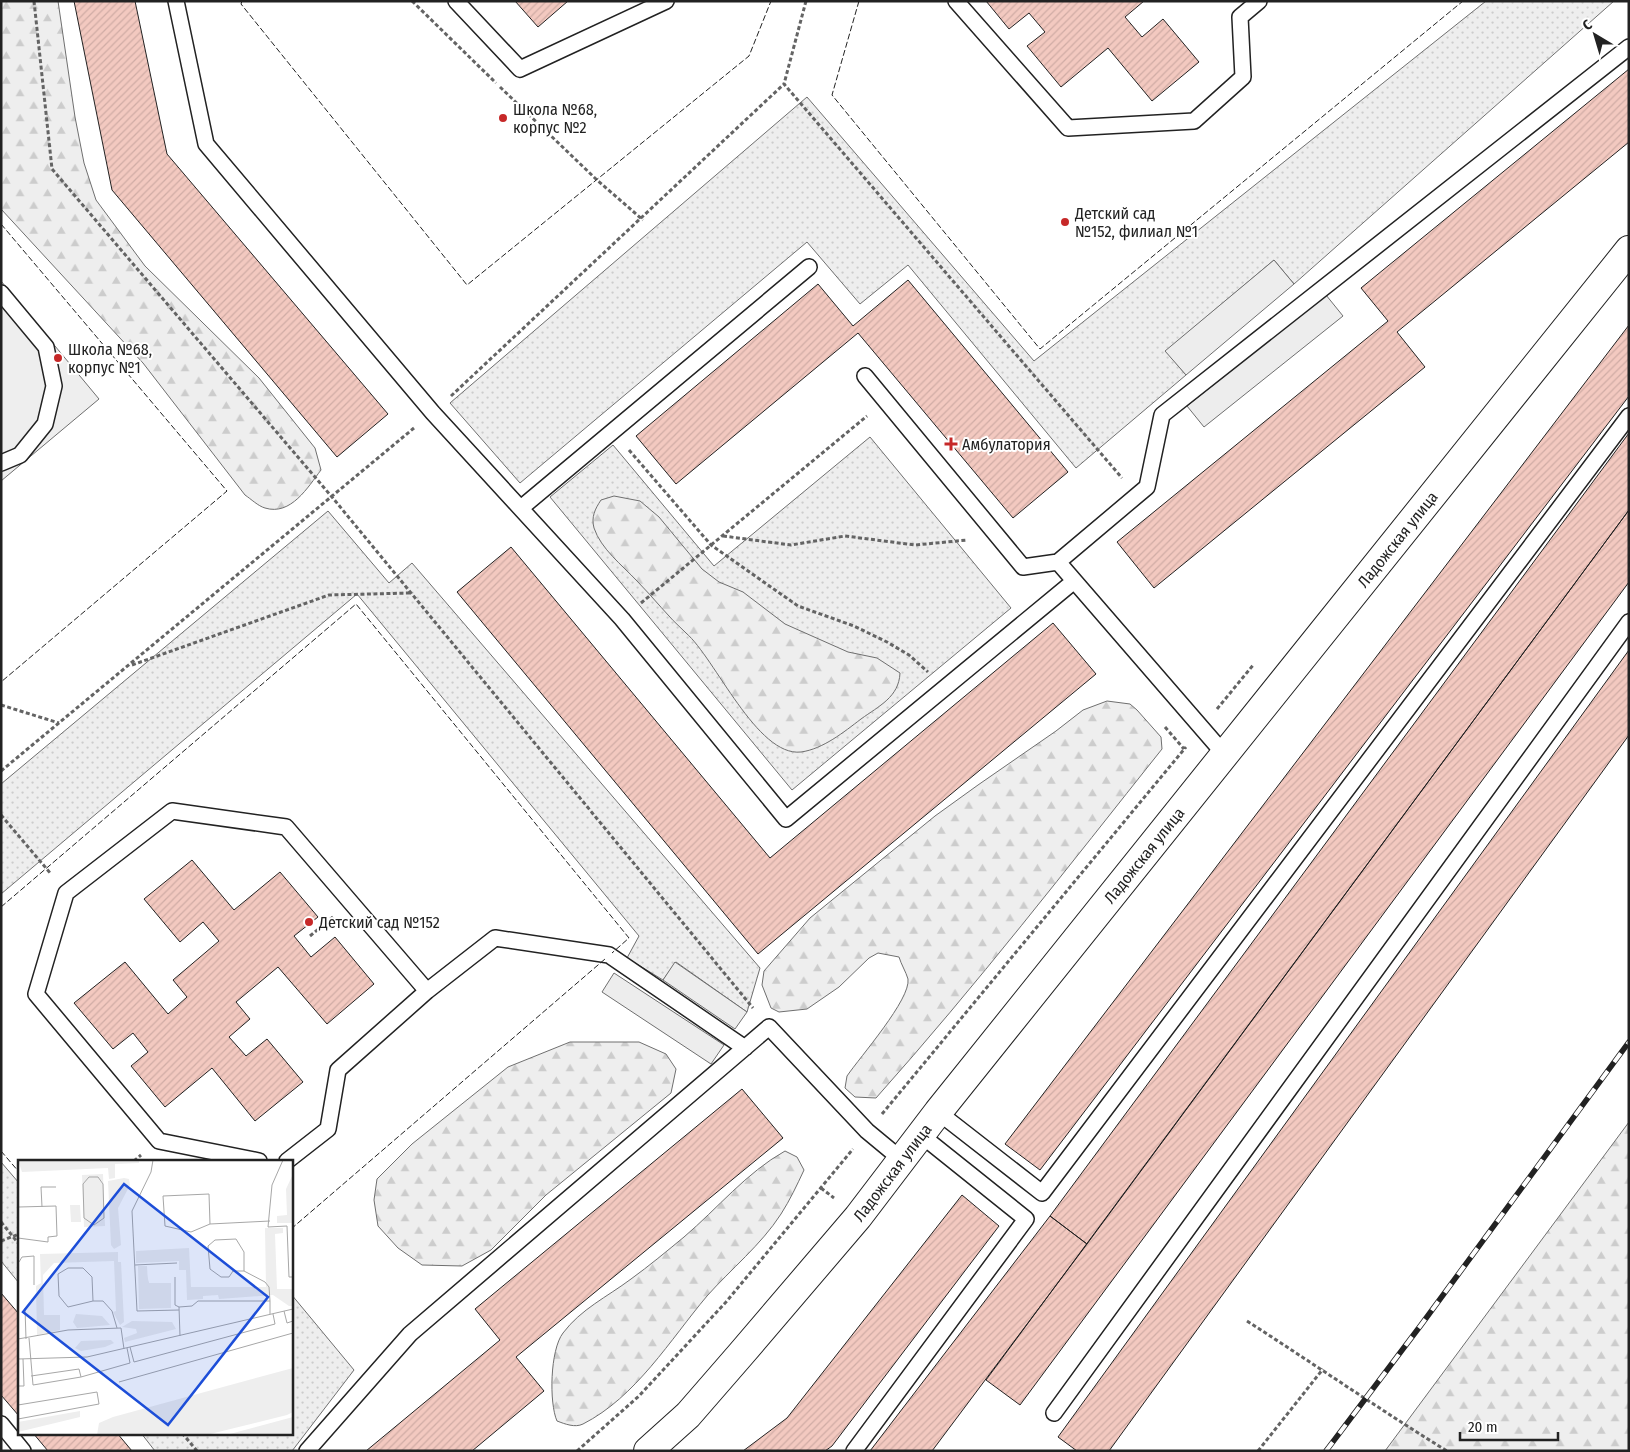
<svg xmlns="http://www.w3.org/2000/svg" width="1630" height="1452" viewBox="0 0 1630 1452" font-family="'Fira Sans Condensed',sans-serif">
<defs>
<pattern id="green-dots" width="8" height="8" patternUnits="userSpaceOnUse" patternTransform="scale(1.25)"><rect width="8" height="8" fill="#eee"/><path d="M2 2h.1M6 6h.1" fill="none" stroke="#ccc" stroke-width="1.8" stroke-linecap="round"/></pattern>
<pattern id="forest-firs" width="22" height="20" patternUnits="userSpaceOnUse" patternTransform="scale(1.25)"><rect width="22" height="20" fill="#eee"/><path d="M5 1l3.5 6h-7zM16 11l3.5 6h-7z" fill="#ccc"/></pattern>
<pattern id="building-hatch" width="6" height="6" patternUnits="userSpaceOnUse" patternTransform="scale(1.25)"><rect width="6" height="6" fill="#f3c9c0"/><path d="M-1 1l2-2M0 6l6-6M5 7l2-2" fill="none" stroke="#d0aca5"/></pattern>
</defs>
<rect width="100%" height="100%" fill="#fff"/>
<path fill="url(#green-dots)" stroke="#6f6f6f" d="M1486,1h128l-320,283 -20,-24 -108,91 20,24 -110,93 -168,-203 -48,39 -53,-62 -287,241 -70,-80 357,-306 227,264z
M870,437l141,171 -219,182 -242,-293 63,-52 101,121z
M328,511l61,72 23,-20 348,405 -13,44 -71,-50 -13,18 -36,-22 12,-22 -282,-342 -356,300v-110z
M1,1162l18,21v100l-18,-22z
M291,1294l63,76 -62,81h-137l-14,-18h150z"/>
<path fill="url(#forest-firs)" stroke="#6f6f6f" d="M1,1h57l17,116 9,46 12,37 49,66 114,112 56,70 6,22c-13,17 -30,46 -56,38 -7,-2 -14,-9 -20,-13l-102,-132 -142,-154z
M614,496l26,5 19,16 43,52 17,13 24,10 42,32 63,28 29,6 23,15c-1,24 -21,33 -39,46 -17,13 -38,30 -60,33 -44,5 -86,-94 -115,-119 -18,-16 -32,-35 -49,-52 -15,-16 -36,-32 -43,-53 -3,-11 1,-19 7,-28z
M1107,701l23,3 7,6 24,27 1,12c-94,118 -186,237 -286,349l-21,-1 -10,-9 2,-12c13,-19 64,-77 61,-97 -2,-7 -7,-15 -9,-22l-21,-4 -9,5 -30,29 -32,22 -28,3 -8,-4 -9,-23 2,-14 46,-53 125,-102 43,-31 78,-54 27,-21z
M570,1042h69l27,12 10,15 -5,24 -125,102 -55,55 -29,16 -40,-1 -24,-17 -20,-22 -4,-26 3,-21 35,-35 96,-77z
M1629,1122v329h-244z
M785,1151l12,6 7,13c-7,15 -14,30 -23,44 -20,31 -50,55 -74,82 -37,44 -71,101 -124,128 -8,4 -18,0 -26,-3 -8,-18 -7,-71 6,-88 18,-24 44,-36 68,-54 18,-13 36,-28 53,-42 34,-29 62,-64 101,-86z"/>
<path fill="#eee" stroke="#6f6f6f" d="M1,281l98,118 -98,82z"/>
<path fill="#ededed" stroke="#6f6f6f" d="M1274,260l20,24 -108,91 -21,-24z
M1326,295l17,21 -139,111 -17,-21z
M675,962l72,50 -12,17 -72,-49z
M614,973l110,72 -13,19 -109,-72z"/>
<path fill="url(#building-hatch)" stroke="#222" d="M74,1h61l32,153 221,260 -51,43 -225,-267z
M515,1h53l-30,26z
M986,1h158l-19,16 17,20 21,-18 36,43 -47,39 -44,-53 -47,39 -34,-41 18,-14 -16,-19 -20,16z
M1629,69v73l-232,190 28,35 -271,221 -37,-46 271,-221 -27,-33z
M908,280l160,192 -55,46 -155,-185 -182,151 -40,-48 182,-152 35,42z
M1629,325v71l-589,774 -35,-26z
M1629,433v77l-542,734 -37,-28z
M1629,510v72l-609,823 -34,-25z
M511,547l259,311 283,-235 43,51 -338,280 -301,-362z
M1629,650v85l-520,716h-32l-19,-14z
M192,860l42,50 46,-38 38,45 -24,19 17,21 24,-20 39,47 -47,40 -49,-57 -42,35 14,17 -21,18 17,19 21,-17 36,43 -48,39 -43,-53 -47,39 -34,-41 17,-14 -15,-19 -20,16 -39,-46 51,-41 43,52 19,-17 -14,-17 46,-39 -16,-19 -23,20 -36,-43z
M742,1089l41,49 -267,219 28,34 -72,60h-106l134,-111 -25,-31z
M962,1195l37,31 -167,220 -7,5h-82l44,-33z
M1050,1216l37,28 -155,207h-62z
M1,1293l18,21v102l-18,-21z
M33,1433h84l15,18h-84z"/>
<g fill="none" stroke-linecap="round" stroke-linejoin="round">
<g stroke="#222" stroke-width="18">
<path id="service" d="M176,1l30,143 227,269 189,206 164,200 287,-237
M456,1l64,68 146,-68
M956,1l112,127 126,-7 49,-44 -3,-60 19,-16
M1,293l45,54 8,39 -9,38 -25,31 -19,8
M865,376l158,191 35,-5
M521,508l288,-241
M1226,756l-168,-194 89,-75 15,-72 467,-368
M938,1112l104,81 587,-777
M259,1161l-100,-20 -123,-147 30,-101 106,-82 114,16 141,164
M287,1161l41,-32 10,-59 89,-79 68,-53 114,17 136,93
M1054,1413l575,-791
M1,1424l22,27
M307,1451l103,-117 359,-307 98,104 35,29
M854,1451l172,-232 -105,-84"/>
</g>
<g stroke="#222" stroke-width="30">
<g id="minor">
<path id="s1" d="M648,1451l40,-36 53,-61 117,-137 80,-105 691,-862"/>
</g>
</g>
<path stroke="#646464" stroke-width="3" stroke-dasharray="4 2.5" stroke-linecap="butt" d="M34,1l18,168 280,328 421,511
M412,1l84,82
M806,1l-22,83 338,394
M500,87l97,93 46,40
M451,396l333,-312
M629,450l82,95 87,61 56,20 33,16 22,13 19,17
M723,536l68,9 54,-9 70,9 52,-5
M641,603l226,-187
M132,665l197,-70 82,-2
M1,705l58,18
M1217,709l37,-45
M1165,727l19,22
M1,771l413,-343
M1,815l50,59
M310,936l23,-19
M882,1114l304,-367
M134,1161l7,-6
M821,1188l13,10
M1,1222l18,22
M1,1241l18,-7
M1247,1321c67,43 132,88 200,130
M182,1433l15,18
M577,1451l62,-55 87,-94 127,-153
M1258,1451l65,-82"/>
<use href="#service" stroke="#fff" stroke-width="15"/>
<use href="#minor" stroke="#fff" stroke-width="28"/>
<g stroke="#222" stroke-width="5.5">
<path id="rail" d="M1326,1451l95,-126 208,-283"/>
</g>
<use href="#rail" stroke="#fff" stroke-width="4" stroke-dasharray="11" stroke-linecap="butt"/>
<path stroke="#222" stroke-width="1" stroke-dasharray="6 2.5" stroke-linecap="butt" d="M242,1l-1,3 226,281 282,-229 22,-55
M859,1l-27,94 208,254 423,-348
M1,224l226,267 -226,191
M1,907l355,-303 273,334 -17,15
M1,1151l18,21
M291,1229l314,-270"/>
</g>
<g fill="#c62828" stroke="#fff" stroke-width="2">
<circle cx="503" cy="118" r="5"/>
<circle cx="1065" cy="222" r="5"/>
<circle cx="58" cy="358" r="5"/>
<path d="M948.5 436.5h5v5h5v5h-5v5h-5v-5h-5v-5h5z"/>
<circle cx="309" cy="922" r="5"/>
</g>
<g text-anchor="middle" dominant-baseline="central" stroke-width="4" stroke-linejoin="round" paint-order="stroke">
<g font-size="16" fill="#222" stroke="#fff" text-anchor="start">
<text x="513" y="109">Школа №68,<tspan x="513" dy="18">корпус №2</tspan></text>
<text x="1075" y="213">Детский сад<tspan x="1075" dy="18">№152, филиал №1</tspan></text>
<text x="68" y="349">Школа №68,<tspan x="68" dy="18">корпус №1</tspan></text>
<text x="962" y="444">Амбулатория</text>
<text x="319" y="922">Детский сад №152</text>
</g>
<g font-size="16" fill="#222" stroke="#fff">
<text stroke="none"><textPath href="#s1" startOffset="1181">Ладожская улица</textPath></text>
<text stroke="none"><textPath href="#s1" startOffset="776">Ладожская улица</textPath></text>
<text stroke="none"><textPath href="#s1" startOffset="371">Ладожская улица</textPath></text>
</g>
</g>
<g transform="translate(18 1160)">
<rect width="275" height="275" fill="#fff"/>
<path d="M0,0h121v3l-24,1v14l-6,1 -1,-11 -86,4zM275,14v49h-16v-7l10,-1 -1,-26zM247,68h18v5l-8,1 2,55h16v17h-4l-16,-11 -54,4 -1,-4 -15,1v3l-16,1 -1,-30h-7v-9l-43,2v-12l53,-3 2,39h75zM100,92v10h3l3,60 -4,3 -7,-13 3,-1 -2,-50 -60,2 -11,12 1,40h16v15l-23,5 -1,-49 5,-3 -1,-29zM120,106h9l1,17h23v25l-32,1zM62,251v6l-62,15v-10z" fill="#eee"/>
<path d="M106,18l5,1 1,6 -12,23 3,37 -7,4 -3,-4 -3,-64zM275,18v35l-1,1 -4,-16zM125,110l3,2 10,35 -15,-3 -1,-29zM58,154l26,2 8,9 -33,3 -4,-6zM114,161l40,1 4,7 -51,13 -1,-4 13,-5 -1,-4 -14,-2zM93,180l3,3 -9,4 -24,4 -6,-3 6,-7zM275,208v44l-6,3 -81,20h-109l2,-12 14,-6zM275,257v18h-67z" fill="#eee"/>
<path d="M85,14l2,52 -21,1 -2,-52zM52,45h10l1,17h-10z" fill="#eee"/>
<path fill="none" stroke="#a7a7a7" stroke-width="1" d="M135,0l-2,12 -19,39 5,100 42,-1M265,0l-11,25 -4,42 19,-1 2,51h4M0,14v33M71,17h9l5,7 1,34 -10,7 -10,-7 -1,-34zM24,47l-1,-20h15M192,64l-1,-30 -46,2 2,30 26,6 19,-8 60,-3M0,78l30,4v-5l9,-1 -1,-30 -37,1M1,102l3,-5 12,-1v29M117,105l42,-2M226,111h-11l-4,6h-8l-11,-8 -2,-23 7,-6 21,-1 8,13v19l21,11 4,5 1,14M157,117v28l4,2M0,119v-17M75,141l-25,6 -9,-11 -1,-22 10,-6h15l9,9 1,24h10l9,10 5,17M7,148l1,31M266,151l3,12 6,-2M162,176l-1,-29 13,-1 6,-5h72v13M11,178l4,47 48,-8 49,-14 -3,-15M0,179l50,-9 53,-2 3,21M112,187l4,15 141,-38 -2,-10M0,199l69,-2 206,-48M13,216l48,-7 2,8M101,222l174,-49M0,226h6l-1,-27M0,245l79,-13 2,12 -81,15"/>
<path fill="#1d4ed8" fill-opacity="0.15" stroke="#1d4ed8" stroke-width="2.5" d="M106,24l144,113 -100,128 -145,-113z"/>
<rect width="275" height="275" fill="none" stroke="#222" stroke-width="2.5"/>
</g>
<rect width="1630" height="1452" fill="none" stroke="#222222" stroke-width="5"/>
<g transform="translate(1595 35) rotate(322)" stroke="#ffffff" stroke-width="4" paint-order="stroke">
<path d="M0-4L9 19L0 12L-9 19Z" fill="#222222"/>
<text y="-8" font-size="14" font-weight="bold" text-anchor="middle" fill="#222222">С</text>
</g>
<path d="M1460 1432v8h98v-8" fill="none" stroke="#222222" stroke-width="2.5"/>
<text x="1468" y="1432" font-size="15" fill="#222222" stroke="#ffffff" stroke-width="4" paint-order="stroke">20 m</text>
</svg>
